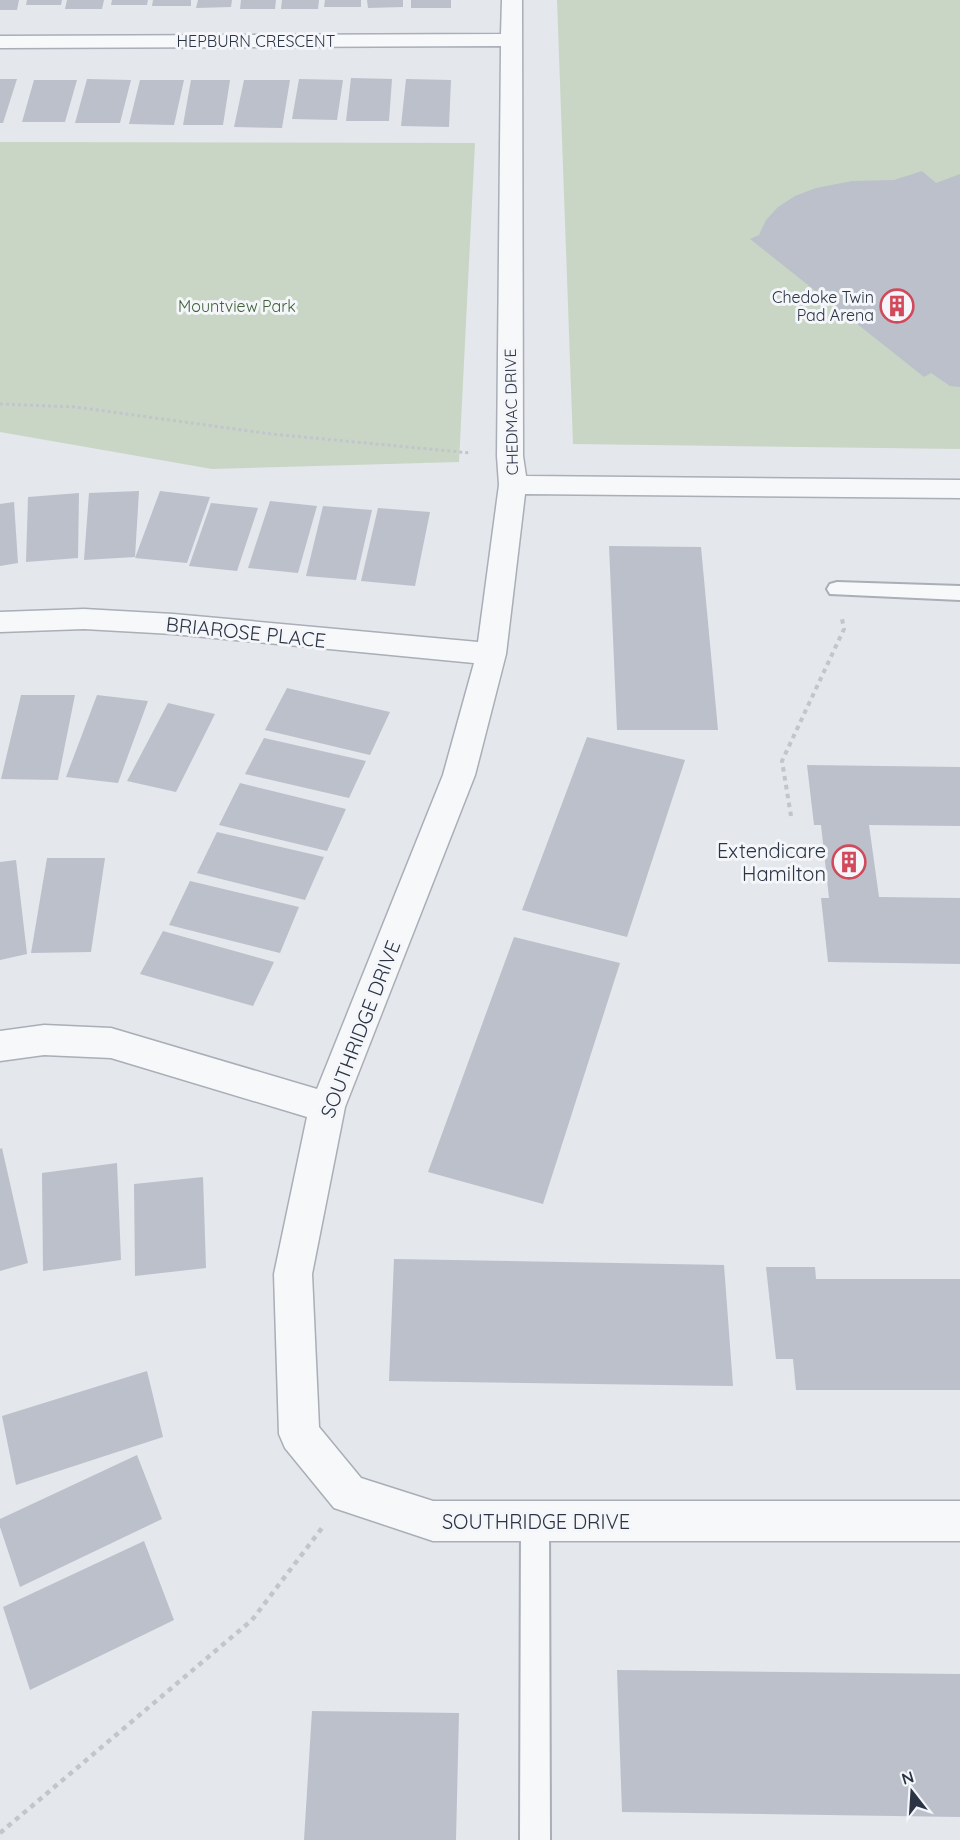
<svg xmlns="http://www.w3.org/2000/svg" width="960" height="1840" viewBox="0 0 960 1840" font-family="Quicksand,sans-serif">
<rect width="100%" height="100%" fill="#e4e7ec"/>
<path fill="#c9d6c5" d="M557,0h403v449l-387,-5z
M0,142l475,1 -16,319 -247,7 -212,-37z"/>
<path fill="#bbc0ca" d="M0,0h19l-2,10h-17z
M27,0h35l-1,5h-35z
M67,0h37l-2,9h-37z
M112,0h36l-1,5h-36z
M153,0h38v6h-39z
M198,0h34l-1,7 -35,1z
M241,0h35l-1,9h-35z
M282,0h37l-1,9h-37z
M325,0h36v7h-37z
M367,0h36v7l-35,1z
M411,0h40v8h-40z
M351,78l41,1 -3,42h-43z
M0,79h17l-14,44h-3z
M87,79l44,1 -11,43h-45z
M299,79l44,1 -6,40 -45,-1z
M406,79l45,1 -2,47 -48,-1z
M34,80h43l-12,42h-43z
M140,80h44l-10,45 -45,-1z
M191,80h39l-7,45h-40z
M244,80h46l-8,48 -48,-1z
M922,171l14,12 24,-9v213l-10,-1 -19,-13 -7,4 -174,-138 9,-4 7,-15 12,-13 17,-11 21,-8 36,-7 42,-1z
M139,491l-4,66 -51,3 5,-67z
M160,491l50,6 -23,66 -52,-5z
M79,493l-1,65 -52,4 2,-65z
M270,501l47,5 -19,67 -50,-5z
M14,502l4,61 -18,3v-62z
M211,503l47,5 -21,63 -48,-5z
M323,506l49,4 -16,70 -50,-4z
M378,508l52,4 -15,74 -54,-5z
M609,546l92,1 17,183h-101z
M287,688l103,24 -20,43 -105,-25z
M21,695h54l-17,85 -57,-1z
M97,695l51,6 -30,82 -52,-6z
M168,703l47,11 -39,78 -49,-11z
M587,737l98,23 -58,177 -105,-27z
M264,738l102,23 -17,37 -104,-24z
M807,765l153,2v59l-91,-1 10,72 81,1v66l-132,-2 -7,-64h8l-8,-73h-7z
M240,783l106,26 -19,42 -108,-26z
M217,832l107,25 -19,43 -108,-27z
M47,858h58l-14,94 -60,1z
M16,860l11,94 -27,6v-98z
M190,881l109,26 -19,46 -111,-28z
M163,931l111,31 -21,44 -113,-32z
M514,937l106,26 -77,241 -115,-32z
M2,1148l26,115 -28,8v-122z
M117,1163l4,97 -78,11 -1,-98z
M203,1177l3,91 -71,8 -1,-92z
M394,1259l330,6 9,121 -344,-5z
M766,1267h49l1,12h144v111h-164l-3,-31h-17z
M147,1371l16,66 -147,48 -14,-69z
M137,1455l25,64 -142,68 -20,-60v-8z
M144,1541l30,79 -144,70 -27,-83z
M617,1670l343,4v143l-338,-5z
M312,1711l147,2 -3,127h-152z"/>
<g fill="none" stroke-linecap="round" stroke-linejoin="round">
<g stroke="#a9aeb7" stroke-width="4">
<path id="service" d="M837,582l123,4v14l-130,-6 -3,-5 3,-5z
M535,1508l10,4 4,10 1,318h-30l1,-318 4,-10z"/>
</g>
<g stroke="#a9aeb7" stroke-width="3">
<path id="minor" d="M502,0h20l1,456 3,20 434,4v18l-435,-4 -19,160 -31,121 -130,332 -33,167 7,153 42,51 72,23h527v40h-527l-99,-33 -49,-60 -6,-14 -5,-160 33,-157 -196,-59 -67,-3 -44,6v-30l44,-6 67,3 206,61 126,-314 31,-112 -301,-29 -89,-5 -84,3v-20l84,-3 89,5 305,28 21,-157 -2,-29 4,-410 -501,2v-12l501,-2z"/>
</g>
<path stroke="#c2c5cb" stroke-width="3" stroke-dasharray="3 3" stroke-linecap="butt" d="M0,404l76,3 195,27 200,19"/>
<path stroke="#c2c5cb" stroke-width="4" stroke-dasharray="4.5 4.5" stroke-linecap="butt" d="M791,816l-9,-55 62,-132 -2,-10"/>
<path stroke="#c2c5cb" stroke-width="4.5" stroke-dasharray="5 5" stroke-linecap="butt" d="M0,1833l252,-213 70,-92"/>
<use href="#service" fill="#f7f8fa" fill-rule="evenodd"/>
<use href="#minor" fill="#f7f8fa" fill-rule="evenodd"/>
</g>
<defs>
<g id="building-ring" transform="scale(1.725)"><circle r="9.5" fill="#f4f6f9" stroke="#d1495b" stroke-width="1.5"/><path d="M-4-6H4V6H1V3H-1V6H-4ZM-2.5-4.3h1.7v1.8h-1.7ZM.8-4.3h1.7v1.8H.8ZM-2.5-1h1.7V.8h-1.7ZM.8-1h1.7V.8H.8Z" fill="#d1495b"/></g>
</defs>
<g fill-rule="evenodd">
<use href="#building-ring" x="897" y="306"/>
<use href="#building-ring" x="849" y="862"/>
</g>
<g text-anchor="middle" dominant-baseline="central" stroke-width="6" stroke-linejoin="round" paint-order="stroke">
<g font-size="16" fill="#2b3445" stroke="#f4f6f9">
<text x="256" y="41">HEPBURN CRESCENT</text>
<text transform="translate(511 412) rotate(-91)">CHEDMAC DRIVE</text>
</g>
<g font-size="16" fill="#2b3445" stroke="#f4f6f9" text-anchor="end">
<text x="874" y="297">Chedoke Twin<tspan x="874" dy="18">Pad Arena</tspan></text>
</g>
<g font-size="16" fill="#3f6138" stroke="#f4f6f9">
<text x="237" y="306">Mountview Park</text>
</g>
<g font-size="20" fill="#2b3445" stroke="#f4f6f9">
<text transform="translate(246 632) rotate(6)">BRIAROSE PLACE</text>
<text transform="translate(360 1029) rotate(-69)">SOUTHRIDGE DRIVE</text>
<text x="536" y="1521">SOUTHRIDGE DRIVE</text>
</g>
<g font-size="20" fill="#2b3445" stroke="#f4f6f9" text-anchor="end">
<text x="826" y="850">Extendicare<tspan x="826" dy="23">Hamilton</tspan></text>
</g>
</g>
<g transform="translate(912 1792) rotate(343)" stroke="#f4f6f9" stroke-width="4.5" paint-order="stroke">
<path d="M0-4.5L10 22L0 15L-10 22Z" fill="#2b3445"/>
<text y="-9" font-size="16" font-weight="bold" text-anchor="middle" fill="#2b3445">N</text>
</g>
</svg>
